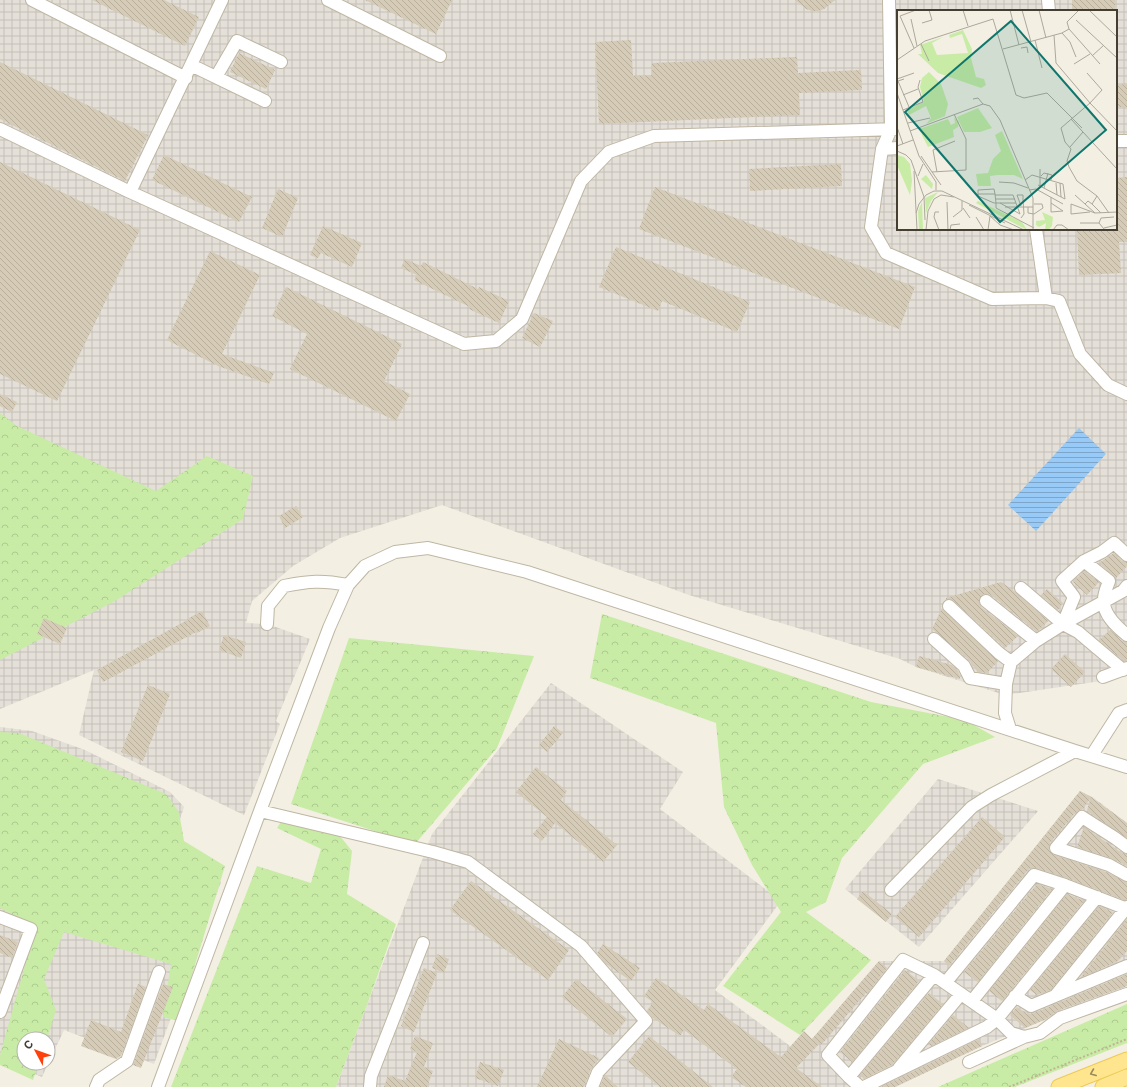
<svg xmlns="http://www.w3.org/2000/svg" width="1127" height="1087" viewBox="0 0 1127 1087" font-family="Inter,sans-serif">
<defs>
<pattern id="industrial-grid" width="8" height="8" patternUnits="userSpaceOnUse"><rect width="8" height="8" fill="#e4dfd7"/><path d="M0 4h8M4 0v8" fill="none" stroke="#c5c0b9"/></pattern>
<pattern id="forest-crowns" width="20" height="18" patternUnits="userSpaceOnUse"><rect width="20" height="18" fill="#c8eca6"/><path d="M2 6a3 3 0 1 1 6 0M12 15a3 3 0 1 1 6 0" fill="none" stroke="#adcb8f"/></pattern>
<pattern id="water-rules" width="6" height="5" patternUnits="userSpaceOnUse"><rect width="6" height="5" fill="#97caf7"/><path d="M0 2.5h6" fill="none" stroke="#7da5c9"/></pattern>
<pattern id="building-back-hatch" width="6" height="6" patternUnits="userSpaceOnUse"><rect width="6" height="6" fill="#d5cbb6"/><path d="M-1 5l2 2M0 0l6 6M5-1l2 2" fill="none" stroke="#b8af9d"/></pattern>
</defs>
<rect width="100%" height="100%" fill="#f3efe2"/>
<path fill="url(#industrial-grid)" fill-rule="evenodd" d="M0,0h1127v673l-19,7 -103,15 -89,-28 -16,-8 -211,-64 -247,-90 -102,33 -47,28 -41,35 -6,22 21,1 43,15 -34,82 4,3 -36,91 -165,-80 15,-65 -94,39zM898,11h218v218h-218z
M551,683l132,89 -23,37 121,92 -66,89 83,62 16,-15 65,-76h65l136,-170 14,7 33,25v163l-145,60 -87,41h-559l96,-253z
M0,727l32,4 53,19 85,42 14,15 -14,43 51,32 -67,182 -90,-34 -22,47 -42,-17zM24,1039h24v24h-24z
M938,779l100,32 -119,136 -74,-58z"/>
<path fill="url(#forest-crowns)" d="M0,413l17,13 139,65 51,-35 46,20 -10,43 -128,82 -115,59z
M602,614l269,88 94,18 30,17 -72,27 -81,94 -16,44 -20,10 65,48 -71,75 -77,-49 58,-74 -29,-47 -28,-58 -8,-84 -126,-45z
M349,638l185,18 -37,92 -82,96 -124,-40z
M0,732l19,1 147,61 13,18 5,29 41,25 -47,155 -15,-4 8,-53 -107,-32 -20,47 12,31 -9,29h-23v24h15l-6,17 -33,-15v-10l36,-129 -36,-18z
M288,811l40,10 24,30 -5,43 49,30 -29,81 -31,82h-165l86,-221 54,17 10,-34 -44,-21z
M1127,1004v39l-112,44h-77z"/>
<path fill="url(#water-rules)" d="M1079,428l27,26 -70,77 -28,-26z"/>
<path fill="url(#building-back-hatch)" d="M92,0h72l35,17 -14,29z
M365,0h87l-16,34z
M795,0h40l-11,9 -6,2h-6l-6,-2z
M1072,0h43v11h-43z
M631,40l2,36 19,-1v-12l145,-6 1,16 63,-3 1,20 -63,3 1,22 -201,9 -4,-82z
M239,53l36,17 -9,19 -36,-17z
M0,62l148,73 -23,46 -125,-62z
M1127,84v23h-11v-22z
M164,155l88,42 -13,25 -87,-42z
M0,162l140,68 -83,171 -57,-27z
M841,164l1,22 -92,5 -1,-22z
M1127,177v65h-8l2,31 -42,2 -2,-46h39v-51z
M655,187l260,100 -16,42 -260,-100z
M278,189l20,9 -16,39 -20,-9z
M323,226l39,17 -10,24 -31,-14 -3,5 -8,-3z
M616,247l134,55 -13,30 -75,-31 -4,10 -59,-24z
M210,251l50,24 -38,79 52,19 -5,11 -51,-18 -51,-26z
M405,259l16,7 2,-4 55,27 1,-2 30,14 -10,22 -30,-14 1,-2 -56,-27 3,-5 -16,-7z
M286,287l116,57 -18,37 26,13 -14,27 -106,-52 17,-35 -35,-18z
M534,313l19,8 -13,26 -18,-9z
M0,394l17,8 -5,10 -12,-6z
M296,506l7,11 -18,11 -6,-12z
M1114,553l8,8 5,1v4l-11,12 -17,-15z
M1084,571l15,11 -12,13 -14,-13z
M1001,582l13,9 34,30 -11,11 -46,-37 -4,-1h-4l-4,5 2,8 37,29 -13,12 -51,-47 -4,-2 -4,1v-2z
M1047,589l16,14 -5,7 -17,-15z
M942,608l2,3 54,50 -11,12 -9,-1 -5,-6 -4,-6 -37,-31z
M202,611l8,15 -13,7 -1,-1 -93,50 -6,-12 92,-51v-1z
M44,618l23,10 -7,16 -23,-10z
M1110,630l12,11 5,1v19h-3l-25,-21z
M224,635l22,7 -5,16 -22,-8z
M1065,654l20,18 -14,15 -20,-18z
M919,656l33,9 6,6 2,5v3l-44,-12z
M148,685l22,9 -27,67 -22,-9z
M554,726l9,7 -16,19 -8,-7z
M536,767l31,24 -6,9 56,45 -14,17 -48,-39 -13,18 -9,-7 14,-17 -31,-25z
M1080,791l11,6 36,26v15l-40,-27 3,-12 -8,11 -6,2 -26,31 -1,7 5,5 52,17 21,10v18h-3l-57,-22 -31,-10h-5l-3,2 -79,96 -5,-5z
M982,817l23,20 -86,100 -24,-20z
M1084,827l38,26 5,1v12l-16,-8 -34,-11z
M471,881l98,69 -21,30 -98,-70z
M1037,884l15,5 -74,93 -14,-10z
M863,891l29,23 -6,8 -29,-23z
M1067,894l17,7 -82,100 -13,-10z
M1099,906l14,6 -62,78 -14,5 -7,-5z
M1127,919v32l-9,10 -38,17z
M0,935l18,7 -6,16 -12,-5z
M603,944l37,24 -9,13 -25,-17 -9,-11z
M437,954l12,5 -5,14 -12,-5z
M879,961l8,7 -20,26 -1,-1 -44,51 -2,-1 -24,25 26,19h-76l-15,-10 6,-8 -53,-39 -4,6 -27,-18 -6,-7 6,-9 -9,-6 12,-18 48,32 4,-6 73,53 23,-26 8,8z
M424,968l13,5 -23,59 -13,-6z
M905,970l14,11 -67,81 -12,-10z
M1127,974v12l-70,25 -11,8 -21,9 -15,-13 7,-8 10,7 7,-1z
M576,979l51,40 -15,18 -50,-40z
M138,984l8,3 -25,69 -5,3 -35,-13 10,-26 30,12z
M163,984l10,3 -32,81 -8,-3z
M929,993l14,11 -51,61 -28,14 -4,-4z
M953,1015l16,13 -38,18 -2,-2z
M415,1036l18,7 -9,24 9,4 -6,16h-43l4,-12 17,6 12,-29 -7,-3z
M649,1036l64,51h-53l-32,-25z
M559,1039l40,19 -8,11 -7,18h-47z
M979,1039l3,7 -87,41h-14z
M480,1062l24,8 -6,16 -23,-8z
M605,1075l13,12h-18z"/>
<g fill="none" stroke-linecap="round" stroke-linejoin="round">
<g stroke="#bfb7a4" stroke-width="14">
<path id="minor" d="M32,0l154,78
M328,0l112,56
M889,0l2,129 -9,20 -11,78 15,26 106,46 54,-1 13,3 21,53 28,31 19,9
M1048,0l1,11
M191,65l74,36
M216,77l21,-36 44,21
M0,129l130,63 334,152 32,-3 26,-22 59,-138 28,-29 45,-16 244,-7
M1116,141h11
M882,149l16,-1
M130,192l92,-192
M1036,229l10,69
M1084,561l25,20c-2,6 -5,12 -5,18 -2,15 13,28 23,36
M1021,588l42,36 15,8 45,38
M986,601l50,40
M949,606l50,47 12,9
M267,624l1,-18 16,-20c25,-5 38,-6 64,-1l17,-19 30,-14 33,-4 99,24 548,179 52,16
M1063,624l11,-27 -12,-16 22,-20 18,-9 12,-9 13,12
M934,639l30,27 6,12 36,6
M1103,677l24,-9
M1010,729l-5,-16 1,-29 5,-22 25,-21 27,-17 60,-33 4,-5
M1092,755l27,-42 8,-3
M260,811l173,41 35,10 113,84 65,75 -48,51 -6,15
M1127,847l-12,-9 -33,-21 -26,31 53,17 18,10
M891,890l81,-83 19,-12 84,-44
M0,917l31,12 -31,83
M946,982l88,-107 31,10 62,24
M1056,995l71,-88
M1015,996l16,10 96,-40
M972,1001l93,-116
M969,1062l55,-25
M899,1068l62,-74
M849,1077l85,-102
M96,1087l3,-7 28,-19 32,-89
M158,1087l102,-276 69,-183 19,-43
M370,1087l1,-11 52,-133
M860,1087l-11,-10 -21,-22 75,-95 31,15 63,44 14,14 13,4 16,-4 20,-15 67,-24
M864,1087l123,-60 10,-8 100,-122"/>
</g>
<g stroke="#eec954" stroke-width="17">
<path id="major" d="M1059,1087l68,-27
M1103,1087l24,-10"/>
</g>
<path stroke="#c2b493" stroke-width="2" stroke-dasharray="2 2" stroke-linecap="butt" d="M1009,1087l118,-48"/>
<use href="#minor" stroke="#fff" stroke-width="12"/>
<use href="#major" stroke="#ffe68e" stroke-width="15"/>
</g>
<defs><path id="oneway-chevron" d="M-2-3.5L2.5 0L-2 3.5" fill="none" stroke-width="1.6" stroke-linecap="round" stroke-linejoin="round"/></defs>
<use stroke="#998a5b" href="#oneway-chevron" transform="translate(1093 1073) rotate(158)"/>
<g transform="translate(897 10)">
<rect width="220" height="220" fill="#f3efe2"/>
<path d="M41,182l-7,9 -5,12 -1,-15zM25,192l1,28h-4l-1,-19z" fill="#c8eca6"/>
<path d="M66,20l9,19 -1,9 5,19 8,2 2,6 -5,3 -43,-15 -20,-19h4l-2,-9 23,-8 -11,6 5,12 31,-2 -6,-19 -12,4 -1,-3zM32,62l12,12 7,20 -3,12 -19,8 5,-6 -5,-12 -17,9 -2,-5 17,-8 -4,-15 2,-9zM81,98l14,20 -12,4h-16l-7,-15zM57,107l5,5 -1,5 -5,3 1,7 -26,10 -9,-18 29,-10 3,6 4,-2zM105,121l21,48 -9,-4h-16l-8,1 1,10h-13l-2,-12 12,-1 5,-14 8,-8 -6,-16zM0,145l7,2 6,7 2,17 -2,14 -13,-30zM29,165l7,9 -1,5 -11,-10zM81,191l44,21 5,8 -51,-27zM145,202l11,5 -1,9 -3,3h-4l1,-6 -7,4 -3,-2v-4l9,-1z" fill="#c8eca6"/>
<path fill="none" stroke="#ada89c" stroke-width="1" d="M66,0l5,16M113,0l9,35M125,0l9,32M142,0l7,28M192,0l28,27M14,9l6,27M179,10l41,38M25,13l10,-3 -3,-10M172,19l31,35M165,23l8,9 6,15M157,25l2,28 34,40 12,-13 -15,-17M138,30l7,28M24,34l8,17M17,38l-14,-32 16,-6M124,38l6,-1 1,6M106,39l59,-16 7,-4 -2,-7 12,-12M195,46l12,-11M0,50l28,-19 68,-22 23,76 8,3 23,-5 35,35M177,54l16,-10M0,69l17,-6M7,69l-6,2 11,26M0,83l22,63 17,26v8M6,85l15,-6M76,89l5,-1 5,6 7,2 10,14 33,78v32M6,100l20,-8 -5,-15 2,-7M174,109l46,50M11,113l22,-5M0,117l6,17M13,121l73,-27M0,136l16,-6M173,137l13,-15M0,141l9,4 5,5 13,37 1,23M24,146l20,29M143,159v17M17,161l3,59M35,162l34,-2v-31l-12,-25M40,162l-4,-22 22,-9M21,166l5,-12M144,166l3,-3 8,2 -1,5M128,170l7,-5 31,9 2,15 -27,-14M102,172l15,1 14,5M159,173l1,12M163,173l1,14M147,178l4,-15M132,180l7,-1 27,15M81,184h17M98,185h18l7,19 -20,-11M178,185l20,18 22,-1M99,189h19M50,192l1,28M119,193h-22l-16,-7v-6l16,-1 1,5 1,9v5l38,20M154,193v9l12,-1 -12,-8v-6M188,194l3,-3 4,3 5,-8M195,194l9,9M72,195l36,18M108,197h28M131,197v6l6,1M66,198l7,10M42,202h-4l-1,5 5,13M193,202l-19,2v-10l24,9M19,203l3,-9 7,-9 8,-4h8l82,39M212,203l-12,-17 -20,-15 -8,-14 -2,-6 4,-12 -6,-7 -4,-14 29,-25 27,28M137,204l9,-6 -1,-4h-8M93,206l10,9 14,5M56,207l9,-7v-9M79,207l8,13M124,208l3,-4 -1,-14v-5h-6l4,11M183,213h19l5,6M202,213l2,-5 13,-1M207,218l13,-3M29,220l2,-19 6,-12 7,-4 13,2M53,220l1,-5 9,-1M91,220l2,-14M156,220l4,-5h5l7,5"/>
<path fill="#0f766e" fill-opacity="0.15" stroke="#0f766e" stroke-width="2" d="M114,11l95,109 -106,92 -95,-110z"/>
<rect width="220" height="220" fill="none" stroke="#453e32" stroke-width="2"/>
</g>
<g transform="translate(36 1051) rotate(311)"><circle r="19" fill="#ffffff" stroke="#b5b2ad"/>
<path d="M0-3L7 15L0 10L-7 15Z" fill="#ff400c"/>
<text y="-6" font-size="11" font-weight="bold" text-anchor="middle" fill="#453e32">С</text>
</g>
</svg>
